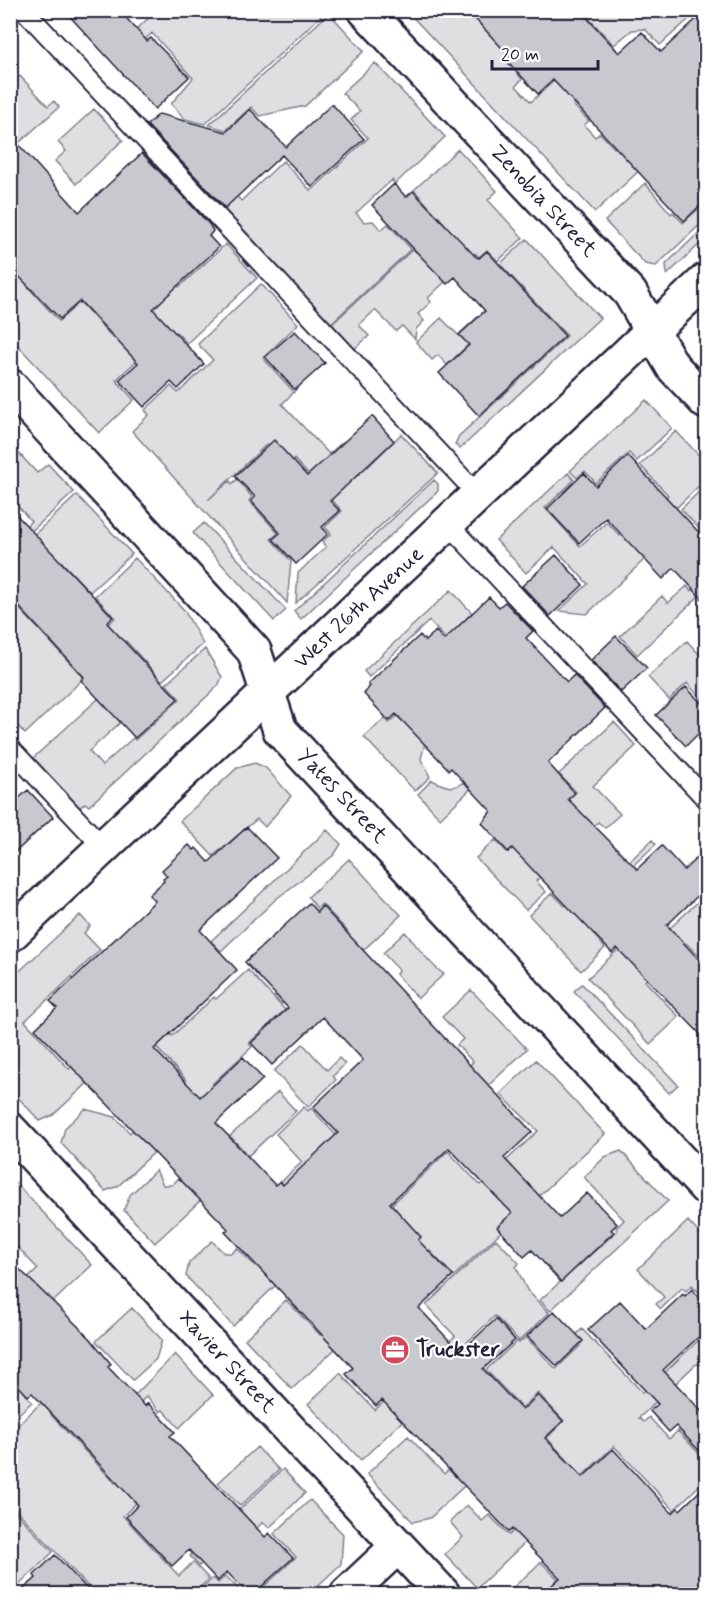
<svg xmlns="http://www.w3.org/2000/svg" width="717" height="1605" viewBox="0 0 717 1605" font-family="Mynerve,sans-serif">
<rect width="100%" height="100%" fill="#fff"/>
<filter id="ink" filterUnits="userSpaceOnUse"><feTurbulence type="fractalNoise" baseFrequency=".0167" numOctaves="2"/><feDisplacementMap in="SourceGraphic" scale="12" xChannelSelector="R" yChannelSelector="G"/><feConvolveMatrix kernelMatrix="1 2 1 2 8 2 1 2 1" color-interpolation-filters="sRGB"/></filter>
<g filter="url(#ink)">
<path fill="#dfdfe2" stroke="#80808e" stroke-width="1.5" d="M156,11l169,-1 1,1 -121,113 -20,-5 -14,-15 22,-26 -41,-45 -35,33 -9,-10z
M407,11h63l13,17 75,-14 -51,48 15,17 -6,7 15,16 72,-66 15,15 -44,41 -1,13 16,16 -5,4 11,12 5,-4 14,15 42,-39 -11,56 -50,47z
M582,11h104l-3,2 6,6 -29,26 -15,-16 -13,1 -18,15z
M329,13l35,38 -59,55 -45,10 -9,-9 -25,23 -17,-5z
M375,63l70,74 -50,47 -3,-4 -36,33 8,9 9,-1 8,9 7,-6 23,25 -83,77 -127,-136 15,-16 25,27 42,-40 28,30 57,-53 -17,-18 9,-9 -18,-18z
M20,76l28,30 6,-5 5,6 -48,43v-65z
M94,109l29,31 -47,44 -21,-23 11,-10 -8,-9z
M458,149l39,42 -9,9 35,38 -25,23 -11,-11 -8,7 -4,-4 -47,45 3,4 -13,12 6,7 -8,8 -1,10 -13,-13 -6,5 -21,-21 -16,15 10,11 -17,15 -22,-25 83,-77 3,3 29,-28 -31,-34z
M645,183l26,31 2,-2 10,11 23,-21v17l-50,47 -11,-2 -40,-43z
M706,226v12l-39,37 -1,-11z
M527,239l73,79 -140,131 -5,-5 4,-8 108,-100 -67,-72z
M226,244l31,34 -70,65 -11,-11 -7,7 -28,-34 32,-24 6,6z
M36,252l13,13 -22,21 32,35 21,-19 30,33 26,-25 26,27 -46,43 18,20 -35,33 -88,-95v-62z
M261,284l37,40 -35,34 31,34 -12,12 47,50 15,-13 24,26 33,-33 37,39 -142,130 2,-30 28,-26 -4,-5 9,-8 -6,-7 17,-16 -48,-52 -3,3 -24,-18 -59,56 22,-19 2,3 5,-5 15,18 -3,4 29,32 -7,6 20,22 -4,42 -155,-172 17,-16 -4,-5 26,-24 7,7 35,-33 -15,-16z
M509,288l15,4 -77,73 -9,-10 -6,5 -16,-18 25,-24 17,17z
M646,400l26,28 -35,33 -8,-8 -33,30 -11,-12 -8,7 -7,-7z
M676,431l30,32v16l-31,30 11,11 -99,94 -28,-3 29,-27 -34,-37 -28,26 -30,-33 72,-67 6,7 -29,28 35,38 27,-24 13,14 48,-41 -28,-30z
M15,449l22,24 11,-9 26,28 -63,58v-9l20,-20 -20,-23v-45z
M434,480l4,4v7l-137,128 -7,-8z
M706,485v51l-25,-27z
M77,495l55,59 -42,38 -29,-31 -46,43 69,74 -59,56 -14,-16v-162z
M204,523l82,87 -12,11 -81,-88z
M135,558l49,52 19,34 -41,37 -36,-40 -40,37 -16,-18 45,-42 -20,-22z
M687,586l4,5 4,-3 6,6 -64,61 -17,-19 42,-40 6,7z
M451,590l21,23 -14,14 37,39 -70,77 -4,16 9,18 -15,14 -51,-54 21,-19 4,5 8,-7 5,5 55,-52 6,-12 -34,-36 -60,56 -5,-6z
M687,641l12,13 7,-6v56l-19,-21 -18,17 -21,-23z
M205,649l17,28 -4,9 -129,120 -4,-3 -7,6 -46,-50 68,-62 22,24 -33,30 13,15 31,-28 2,2 45,-41 -14,-15z
M614,722l22,24 -43,40 27,28 -15,14 -7,-6 -62,59 10,11 -20,18 -50,-52 19,-18 13,13 10,-9 1,2 57,-54 -17,-18z
M255,763l11,5 25,28 -26,31 -8,-8 -44,37 -33,-35 57,-53z
M432,780c14,7 22,11 34,0l7,7 -33,31 -22,-24z
M327,830l14,14 -7,11 -58,44 -55,52 -10,-10z
M652,840l4,4 -44,41 22,13 -40,37 11,13 -24,23 -52,-56 23,-22 13,13 7,-6 11,5z
M349,859l52,56 -71,66 -49,23 -7,-7 15,-14 2,2 57,-53 -26,-28 -5,4 -9,-11z
M703,897l3,4v60l-1,1 -19,-19 -41,38 34,36 -29,27 -62,-66 34,-32 14,14z
M80,915l10,11 -6,7 16,17 -75,71 44,48 66,-62 -16,47 -66,61 -13,6 -29,-31v-111z
M405,932c11,12 26,35 39,42l-26,24 -22,-24 3,-4 -16,-17z
M248,970l37,40 -36,33 3,4 -39,36 7,8 -102,95 -13,5 -44,-48 4,-15 20,-19 30,8 15,16 56,-53 -30,-33 14,-13 2,2 42,-39 2,2z
M582,984l96,101 -9,8 -95,-102z
M471,990l56,59 -114,108 1,-39 59,-56 -16,-17 6,-6 -21,-22z
M303,1044l24,26 12,-12 6,6 -12,12 3,4 -28,27 -34,-36z
M536,1060l69,74 -151,142 -24,-25 -32,30 5,5 -111,103 -47,-50 41,-39 34,35 56,-53 14,-76 58,-55 32,34 58,-54 -38,-37z
M278,1092l18,19 -141,132 -31,-33 6,-15 26,-25 7,15h9l7,-7 17,18 48,-45 -14,-15z
M304,1107l4,4 3,-3 84,91 -117,84 -45,43 -47,-50 3,-13 23,-22 12,12h8l5,-5 18,18 56,-52 -30,-32 21,-20 -26,-28z
M621,1151l47,50 -118,110 -10,-11 77,-69 -1,-3 8,-8 -40,-43 21,-20z
M11,1178l81,87 -38,36 -6,-6 -7,8 -18,-20 15,-14 -27,-29z
M688,1221l18,20v59l-14,-15 -6,6 -4,-3 -21,21 -5,-5 8,-7 -26,-28z
M496,1239l23,24 -3,4 11,23 22,23 -30,28 -24,-25 -30,28 9,10 -113,106 -53,-56 32,-31 35,37 80,-74 -29,-31z
M132,1308l30,32 -6,19 -23,21 -37,-39z
M582,1329l61,64 63,-60v28l-11,4 -56,53 5,4 5,-5 20,22 9,-8 28,30v18l-32,31 -60,-64 -32,30 -35,-38 17,-17 -26,-28 -16,15 -36,-38 31,-29 2,2 7,-6 30,32 24,-23 -7,-8z
M175,1354l38,41 -34,33 -16,-18 -3,2 -13,-16 -26,24 -13,3z
M11,1379l21,23 -20,18 5,6 34,-33 11,12 -11,10 64,68 10,-9 19,21 -21,21 56,60 14,-14 16,17 -17,15h-97l-84,-90z
M491,1431l-14,43 -47,44 -17,4 -46,-48 41,-38 36,38z
M257,1447l22,23 -39,36 -22,-23z
M283,1469l22,24 -36,35 -6,-6 -7,7 -9,-9 -48,46 -9,-10z
M577,1473l10,11 -110,104 -32,-34 18,-17 -13,-15 17,-17 15,16 7,-6 20,20z
M310,1500l33,34 -2,30 -32,30h-53l40,-37 -22,-23z
M11,1507l42,45 -42,41z
M541,1562l17,17 -4,4 11,11h-59z
M226,1576l17,18h-48l18,-16 5,5z"/>
<path fill="#c8c8cf" stroke="#22223b" stroke-width="1.5" d="M64,10h55l28,31 4,-3 38,39 -34,32z
M467,10h113l39,43 23,-21 19,20 45,-42v190l-22,21 -131,-141 -15,14 -30,-32 4,-3z
M332,104l32,35 -52,48 -30,-32 -57,53 -78,-83 12,-11 67,18 24,-23 36,38z
M10,135l69,77 63,-59 67,71 4,7 -4,5 10,11 -66,62 51,55 -26,25 -7,-7 -27,25 -25,-27 19,-17 -58,-62 -20,18 -50,-52z
M394,184l12,13 7,-6 62,65 4,2 8,-7 78,85 -86,80 -40,-43 30,-28 -10,-10 26,-24 -30,-34 -8,7 -75,-79z
M295,331l30,32 -30,27 -30,-33z
M372,416l22,25 -64,60 10,10 -18,16 6,7 -32,30 -23,-25 7,-6 -29,-32 4,-4 -20,-21 39,-36 33,36z
M628,456l78,84v63l-32,-35 -11,11 -57,-61 -27,25 -32,-34 37,-36 12,13z
M10,508l103,109 -6,6 71,76 -43,39 -54,-58 3,-3 -74,-80z
M556,555l27,30 -33,31 -28,-30z
M489,597l10,10 6,-5 28,29 -7,7 41,44 7,-7 31,33 -57,55 27,30 -7,6 69,70 25,-23 22,24 22,-21v39l-39,37 39,42v73l-89,-92 -5,5 -100,-105 -4,4 -26,-29 9,-12 -40,-43 -2,2 -53,-56 -7,7 -25,-27 6,-8 -2,-2 52,-49 5,6 11,-10 8,9z
M616,636l31,32 -26,24 -30,-32z
M686,687l20,21v18l-20,20 -30,-31z
M28,790l25,27 -43,40v-51z
M247,827l30,31 -77,72 37,40 -83,79 46,48 43,-40 20,22 -47,44 59,62 5,-4 3,4 55,-52 -25,-26 50,-47 -40,-43 -51,48 -21,-22 37,-35 -43,-46 64,-59 8,9 5,-6 210,226 -28,26 56,60 27,-25 30,31 -6,6 3,2 -53,50 -29,-32 -8,7 -27,-30 15,-14 -63,-65 -59,55 31,34 -3,3 35,36 -34,32 41,44 36,-33 19,21 -32,29 39,41 16,-15 25,26 -18,17 38,39 30,-28 59,64 6,-5 2,2 26,-25v109h-164l18,-16 -48,-49 -3,3 -127,-132 -6,6 -30,-32 7,-6 -128,-136 3,-3 -193,-200 22,-21 -7,-7 105,-100 -6,-6 15,-14 -1,-2 4,-3 -5,-6 27,-25 5,5 2,-2 13,14z
M10,1260l80,78 21,26 -3,3 37,39 3,-3 27,29 -5,4 95,101 4,-4 24,25 -40,36h-5l-21,-22 -9,9 -29,-31 -17,16 -46,-49 12,-12 -106,-112 -4,3 -18,-19z
M692,1289l14,16v25l-43,40 43,46v42l-30,-32 -7,6 -19,-21 8,-7 -70,-74 32,-29 26,28 37,-35 2,2z
M554,1311l29,30 -26,25 -30,-30z
M55,1555l37,39h-74l18,-16 -2,-3z"/>
<g fill="none" stroke-linecap="round" stroke-linejoin="round">
<g stroke="#22223b" stroke-width="22">
<path id="service" d="M24,10l454,485
M448,524l258,275
M10,748l94,100"/>
</g>
<g stroke="#22223b" stroke-width="38">
<path id="minor" d="M365,10l265,283 43,74 33,35
M10,386l244,265 26,79 426,458
M10,1130l433,464
M347,1594l51,-48"/>
</g>
<g stroke="#22223b" stroke-width="38">
<path id="tertiary" d="M10,935l696,-655"/>
</g>
<use href="#service" stroke="#fff" stroke-width="18"/>
<use href="#minor" stroke="#fff" stroke-width="33"/>
<use href="#tertiary" stroke="#fff" stroke-width="33"/>
</g>
</g>
<defs>
<g id="office-disc" transform="scale(1.5)"><circle r="9.5" fill="#d1495b" stroke="#fff"/><path d="M-6-3h4V-5.5h4V-3h4V5H-6ZM-1-4.5V-3h2v-1.5ZM-6 0V1H6V0Z" fill="#fff"/></g>
</defs>
<g fill-rule="evenodd">
<use href="#office-disc" x="395" y="1350"/>
</g>
<g text-anchor="middle" dominant-baseline="central" stroke-width="4.5" stroke-linejoin="round" paint-order="stroke">
<g font-size="22" fill="#22223b" stroke="#fff">
<text transform="translate(543 201) rotate(47)">Zenobia Street</text>
<text transform="translate(359 608) rotate(-43)">West 26th Avenue</text>
<text transform="translate(342 796) rotate(47)">Yates Street</text>
<text transform="translate(227 1362) rotate(47)">Xavier Street</text>
</g>
<g font-size="22" font-weight="bold" fill="#22223b" stroke="#fff" text-anchor="start">
<text x="416" y="1350">Truckster</text>
</g>
</g>
<rect width="717" height="1605" fill="none" stroke="#fff" stroke-width="36"/>
<rect x="18" y="18" width="681" height="1569" fill="none" stroke="#22223b" stroke-width="2" filter="url(#ink)"/>
<path d="M492 60v9h106v-9" fill="none" stroke="#22223b" stroke-width="3"/>
<text x="501" y="60" font-size="18" fill="#22223b" stroke="#ffffff" stroke-width="4.5" paint-order="stroke">20 m</text>
</svg>
